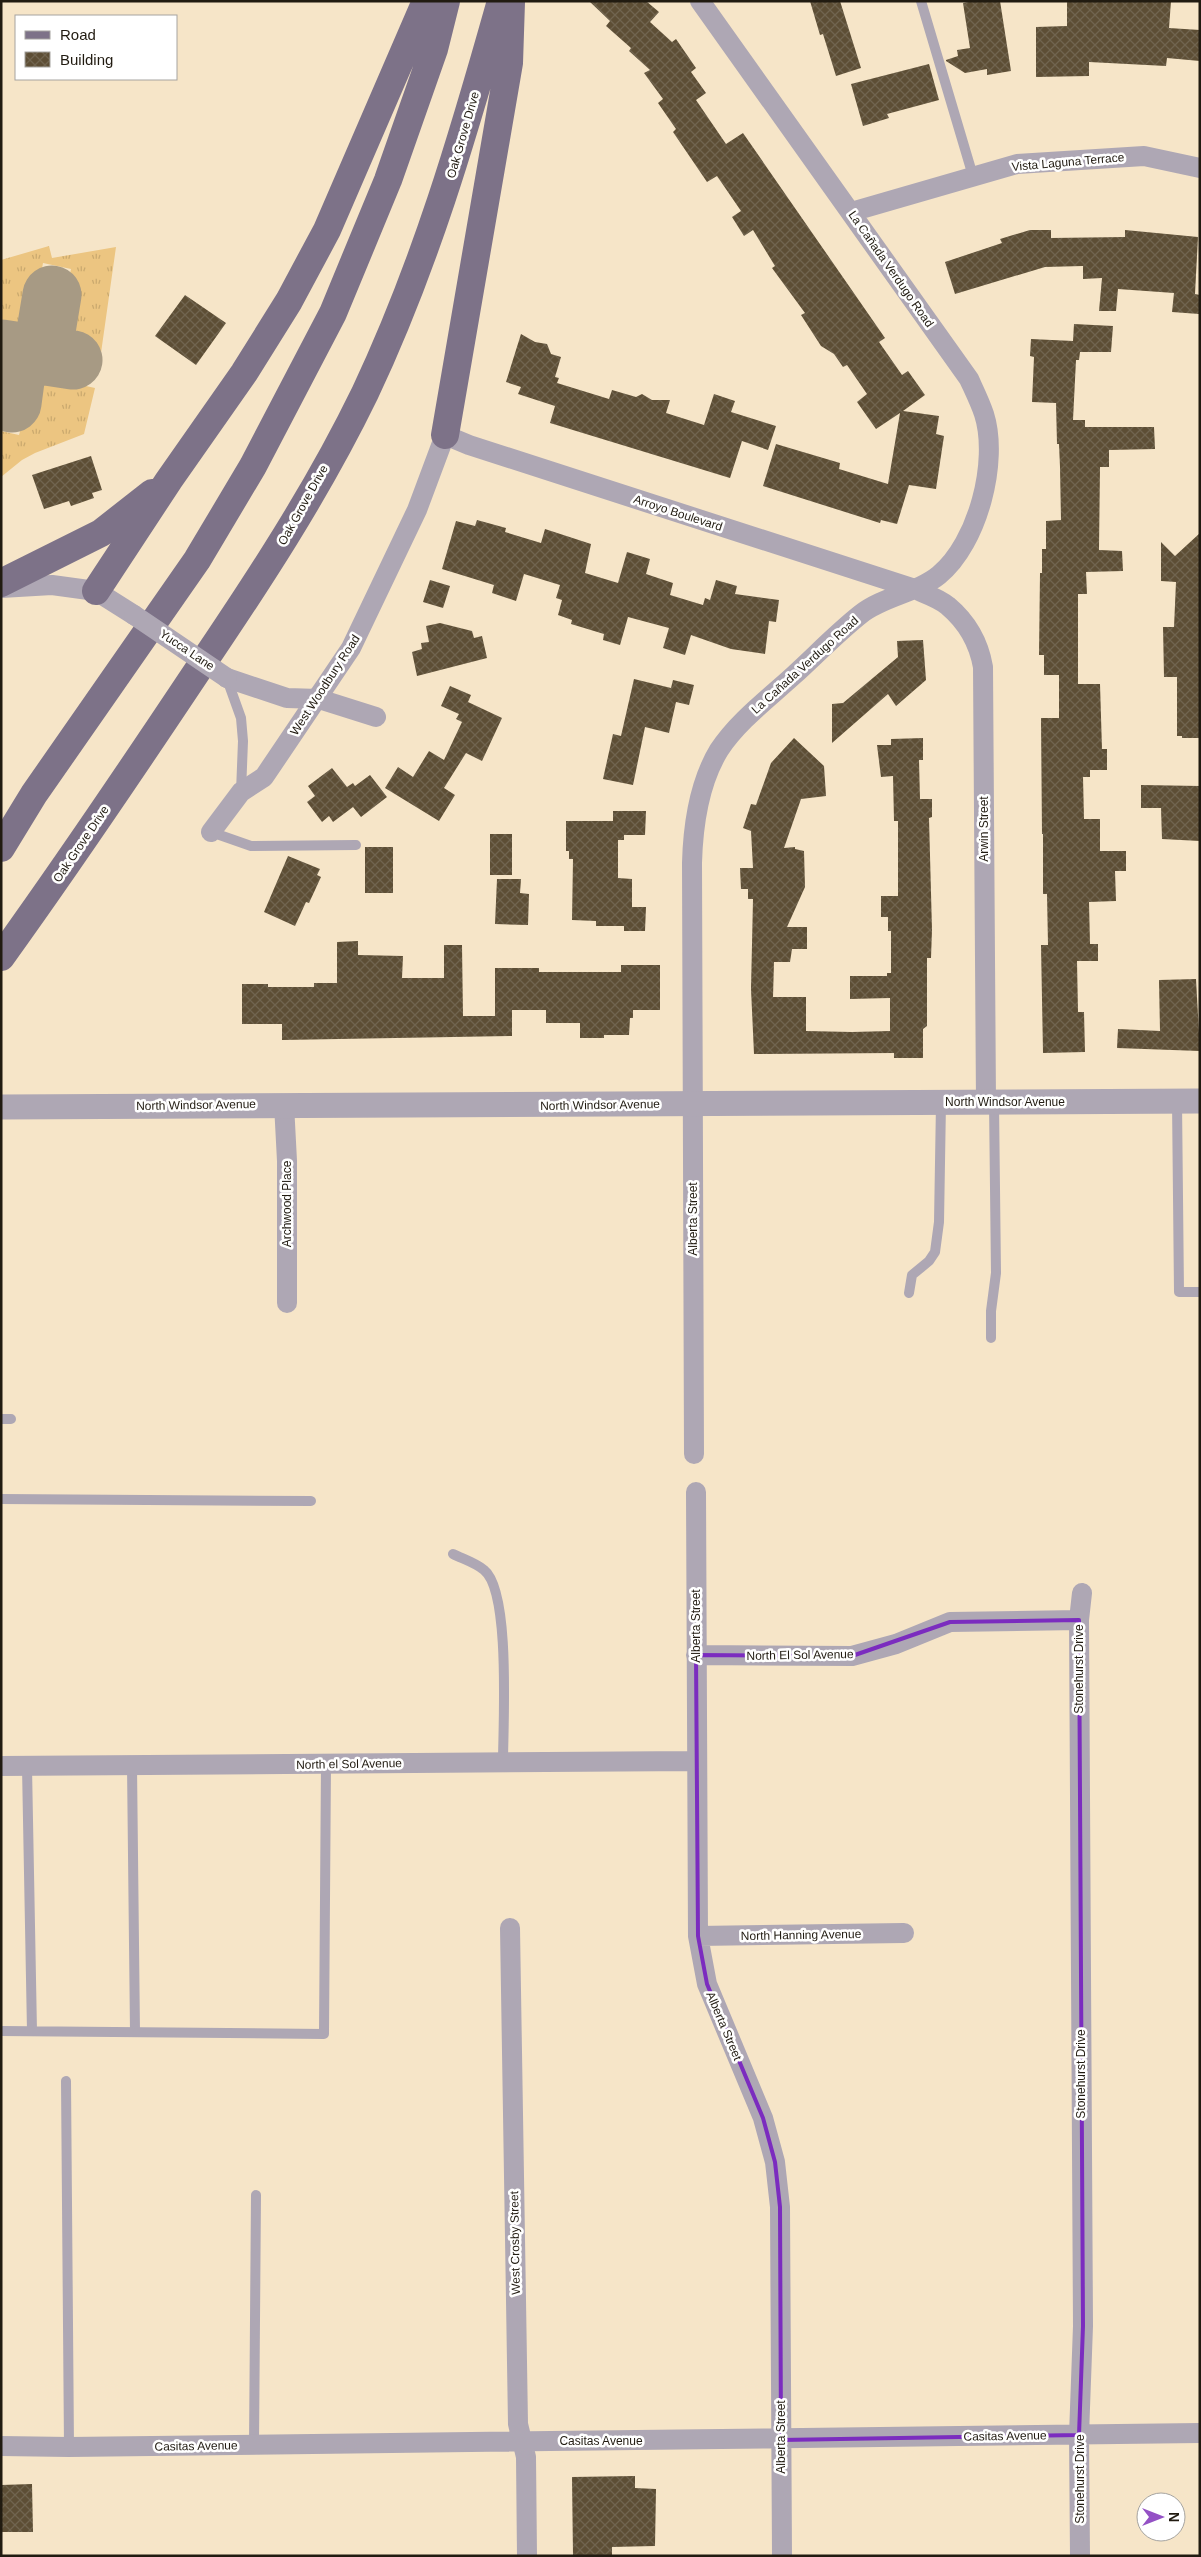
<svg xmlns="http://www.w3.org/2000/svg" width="1201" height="2557" viewBox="0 0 1201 2557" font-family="Helvetica,sans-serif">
<defs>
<pattern id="grass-tufts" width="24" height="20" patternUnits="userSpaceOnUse" patternTransform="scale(1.25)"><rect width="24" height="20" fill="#ecc581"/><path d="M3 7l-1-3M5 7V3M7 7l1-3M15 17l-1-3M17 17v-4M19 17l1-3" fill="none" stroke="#caa96e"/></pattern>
<pattern id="building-cross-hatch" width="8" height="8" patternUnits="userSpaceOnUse" patternTransform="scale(1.25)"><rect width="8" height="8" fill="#5d4e35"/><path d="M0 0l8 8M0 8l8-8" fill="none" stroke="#70644f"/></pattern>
</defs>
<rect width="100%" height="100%" fill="#f6e5c8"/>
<path fill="url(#grass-tufts)" d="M49,246l3,12 64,-11 -15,106 -25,-5 -1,4 -23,-4 -4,-6 9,-46 8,1 6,-28 -28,-6 -5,28 9,3 -8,46 -5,5 -33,-5v-80z
M1,358l8,1 3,7 -5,36 -6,-2z
M28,362l43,6 -3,14 27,6 -11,46 -49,19 -13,7 -21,17v-46l18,4 8,-28 -10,-3 5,-37z"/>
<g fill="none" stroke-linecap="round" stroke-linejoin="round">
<path stroke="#a79a84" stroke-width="59" d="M1,349l72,11
M42,355l10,-60
M12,403l7,-52"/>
</g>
<path fill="url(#building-cross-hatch)" d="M589,1h57l13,11 -9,10 22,20 4,-3 20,29 -5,4 15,21 -10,7 30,44 17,-11 142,205 -6,4 23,33 6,-4 17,24 -22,16 36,5 -3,18 8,2 -8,53 -27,-4 -12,39 -16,-4 -1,3 -117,-37 13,-42 64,19 -1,6 49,15 12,-71 -24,16 -19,-27 10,-8 -20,-29 -4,2 -9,-13 -13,-8 -20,-31 4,-2 -33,-45 3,-2 -22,-36 -9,6 -12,-19 9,-6 -24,-35 -10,6 -34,-50 3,-3 -18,-26 5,-4 -19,-26 6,-3 -21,-19 2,-3 -25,-22 4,-5z
M810,1h30l21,67 -25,8 -13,-42 -3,1z
M973,1h27l11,70 -24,4v-6l-22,4 -19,-12v-1l12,-4 -1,-6 13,-2 -7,-45z
M1067,1h104l-2,27 31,2v31l-33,-3 -1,8 -77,-4v14l-53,1v-50l31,-1z
M929,64l10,36 -52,14 2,4 -26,8 -12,-42z
M1030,230h21v8l74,-1v-7l73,7 -3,57 5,1 -1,19 -27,-2 2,-19 -56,-4 -2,22h-17l3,-33 -19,1v-13l-38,1 -90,27 -10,-32 57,-19 -2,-4z
M185,295l41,28 -30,42 -41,-29z
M1074,324l39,2 -2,26h-31l-1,8h-3l-3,60h12v7h69l1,22 -46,1v17h-9l-1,83 23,1 1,20 -37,1 1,22h-9v90h22l2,65h5v21h-17v7h-7l1,42h16v32h26v20h-11l1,30 -27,1 1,42h8v17h-21l1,51h6l1,40 -42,1 -2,-108h7l-1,-51h-4v-60h-1l-1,-116h18v-43h-15v-20h-5l1,-82h2v-24h4v-28l15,-1 -1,-53 -1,-23h-2l-1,-41 -24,-1 2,-45 -4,-1 1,-17 42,2z
M521,334l14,8 12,2 4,10 10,3 -6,20 4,1 -2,5 52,16 3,-9 24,7 6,-3 10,6h18l-4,13 38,12 10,-31 21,7 -4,11 45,14 -8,24 -26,-9 -12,37 -180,-55 5,-17 -37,-12 3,-7 -15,-5z
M91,456l11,34 -10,3 2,5 -23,8 -2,-5 -25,8 -12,-34z
M477,520l29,8 -1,4 36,11 4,-14 46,15 -6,29 33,10 9,-31 23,7 -4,15 27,9 -3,12 33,10 2,-7 5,2 6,-20 21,6 -2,8 44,6 -3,22 -7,-1 -4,33 -34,-5 -40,-14 -6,20 -22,-7 6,-20 -41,-11 -8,28 -17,-5 1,-6 -33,-10 1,-4 -14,-5 4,-15 -6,-2 4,-13 -36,-11 -8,27 -24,-8 2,-8 -52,-16 14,-48 19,5z
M1200,533v205h-18v-2h-5v-59h-13l-1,-50h11l2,-45 -15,-1v-39l14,14z
M430,580l20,6 -7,22 -20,-6z
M440,623l32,8 2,7 8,-2 5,22 -70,18 -5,-24 10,-3 -1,-6 8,-1 -3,-16z
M923,640l3,40 -30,26 -8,-12 -56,49v-39l11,-1 55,-46 -1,-16z
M634,679l37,9 2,-8 21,5 -5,20 -13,-3 -7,31 -24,-6 -12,58 -30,-6 10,-45 8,2z
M450,686l21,9 -3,7 34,16 -20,43 -16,-8 -22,35 11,7 -16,26 -54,-33 13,-21 15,10 16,-26 15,9 18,-38 -6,-3 3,-5 -18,-8z
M794,738l30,28 2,30 -25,3 -17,49 11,-1v2l9,2 1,36 -18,40h20v22h-15l-2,13h-16l-1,35h33v34l46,1 38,-1v-33l-40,1v-23h37v-3h4v-42h-3v-14h-7v-21h17v-75h-4l-1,-45 -12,1 -4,-32h14v-6l32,-1v22h-4l1,39h12v18l-3,1 3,112 -1,28h-4v68l-4,3v29h-29v-5l-140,1 -3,-65 2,-90h-5v-10h-7l-1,-21h13l-2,-37 -8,-3 8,-24 5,1 15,-42z
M332,768l15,19 6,-4 2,3 15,-11 17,22 -26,20 -8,-10 -20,15 -4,-6 -7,6 -15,-20 8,-6 -7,-10z
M1141,785l59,1v55l-38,-2 -1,-31h-20z
M613,811h33l-1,24h-21v5h-6v38l14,1v28h14l-1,24h-21v-5h-28v-5l-24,-1 1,-61h-4v-8h-3v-30h47z
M490,834h22v41h-22z
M365,847h28v46h-28z
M288,856l32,13 -3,6 4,2 -12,26 -3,-1 -11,24 -31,-14z
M497,879h24l-1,14 9,1 -1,31 -33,-1z
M358,941v14l45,1 -1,22h42v-33h18l1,71h32v-48h44v4h82v-7h39v45h-27v8h-3l-1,17h-25v3h-24v-15h-34v-13h-34v26l-230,4v-16h-40v-40h26v3h46v-4h23v-41z
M1196,979l4,72 -83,-3 1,-19 42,2 -1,-51z
M635,2476v12l21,1 -1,57 -43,1v9h-39l-1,-79z
M32,2484l1,48h-32v-47z"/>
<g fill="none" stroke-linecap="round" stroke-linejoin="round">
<path stroke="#aea7b4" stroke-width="10" d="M921,1l52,175
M227,679l14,39 2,23 -2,51
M211,832l40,14 105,-1
M1177,1101l2,191h21
M909,1293l3,-18 17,-14 6,-9 4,-30 2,-119
M991,1338v-27l5,-38 -2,-170
M1,1419h10
M1,1499l310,2
M453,1554c10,5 23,9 31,16 27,21 19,156 19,193
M132,1766l3,266
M27,1767l5,264
M1,2031l323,3 2,-270
M66,2081l3,366
M254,2445l2,-250"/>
<path stroke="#aea7b4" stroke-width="20" d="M851,212l166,-48 127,-8 56,12
M1,588l51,-3 44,6 38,24
M227,678l60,20 32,1 57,18
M211,832l30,-40 23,-15 87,-129 66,-138 28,-75 24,10 443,143c11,5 27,10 36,18 19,16 31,38 35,61l3,436
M284,1104l3,57v142
M694,1454l-2,-591c1,-38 7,-80 27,-113 19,-29 50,-52 75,-75 22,-20 44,-43 67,-61 23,-18 56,-21 78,-39 39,-32 60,-114 45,-161 -4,-12 -10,-24 -15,-35l-269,-378
M696,1492l2,444 9,48 56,134 12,44 5,45 2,349
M696,1655l156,1 44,-12 54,-22 129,-2
M1,1766l695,-5
M510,1928l8,496 8,33 1,99
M698,1936l206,-3
M1,2446l68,1 1131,-14
M1080,2556l-1,-121 4,-109 -4,-706 3,-27"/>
<path stroke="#aea7b4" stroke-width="25" d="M1,1107l1199,-6"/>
<path stroke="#7d7288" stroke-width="28" d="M445,435l64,-372 2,-61
M1,583l100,-50 51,-40
M96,591l73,-111 75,-107 45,-72 38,-71 99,-229
M1,848l33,-54 163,-234 56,-94 80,-153 55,-133 46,-131 12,-48
M1,957c67,-93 131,-188 195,-284 61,-90 121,-181 169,-280 60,-127 98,-257 136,-392"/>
<path stroke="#aea7b4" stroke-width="20" d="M134,615l93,63"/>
</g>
<path fill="none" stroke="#7b2cbf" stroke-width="4" stroke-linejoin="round" d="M1079,1620l4,706 -4,109 -298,5 -1,-233 -5,-45 -12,-44 -56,-134 -9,-48 -2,-281 156,1 98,-34z"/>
<g text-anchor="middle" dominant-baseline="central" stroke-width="5" stroke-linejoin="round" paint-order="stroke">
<g font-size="12" fill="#211b11" stroke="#fff">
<text transform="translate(463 135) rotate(-74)">Oak Grove Drive</text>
<text transform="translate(1068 162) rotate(-5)">Vista Laguna Terrace</text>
<text transform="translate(891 269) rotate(55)">La Cañada Verdugo Road</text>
<text transform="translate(303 505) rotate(-61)">Oak Grove Drive</text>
<text transform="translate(678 513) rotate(18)">Arroyo Boulevard</text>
<text transform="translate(187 650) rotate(34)">Yucca Lane</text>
<text transform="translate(805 665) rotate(-42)">La Cañada Verdugo Road</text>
<text transform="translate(325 685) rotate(-57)">West Woodbury Road</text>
<text transform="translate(984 829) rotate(-90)">Arwin Street</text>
<text transform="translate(81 844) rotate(-56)">Oak Grove Drive</text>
<text x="1005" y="1102">North Windsor Avenue</text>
<text transform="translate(196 1105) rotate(-1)">North Windsor Avenue</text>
<text transform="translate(600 1105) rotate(-1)">North Windsor Avenue</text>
<text transform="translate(287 1204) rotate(-90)">Archwood Place</text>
<text transform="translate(693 1219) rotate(-90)">Alberta Street</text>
<text transform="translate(696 1626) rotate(-90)">Alberta Street</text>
<text transform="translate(800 1655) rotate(-1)">North El Sol Avenue</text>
<text transform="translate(1079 1669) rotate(-90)">Stonehurst Drive</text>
<text transform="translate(349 1764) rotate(-1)">North el Sol Avenue</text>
<text transform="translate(801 1935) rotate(-1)">North Hanning Avenue</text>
<text transform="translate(724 2026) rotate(67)">Alberta Street</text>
<text transform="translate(1081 2074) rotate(-90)">Stonehurst Drive</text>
<text transform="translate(515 2243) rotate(-91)">West Crosby Street</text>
<text transform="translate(1005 2436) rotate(-1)">Casitas Avenue</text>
<text transform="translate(781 2437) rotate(-90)">Alberta Street</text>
<text x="601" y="2441">Casitas Avenue</text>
<text transform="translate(196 2446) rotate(-1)">Casitas Avenue</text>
<text transform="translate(1080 2479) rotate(-90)">Stonehurst Drive</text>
</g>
</g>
<rect width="1201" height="2557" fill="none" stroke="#211b11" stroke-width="5"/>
<rect x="15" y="15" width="162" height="65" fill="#ffffff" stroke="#a6a4a0"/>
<rect x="25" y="31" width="25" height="8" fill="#7d7288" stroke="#a6a4a0"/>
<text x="60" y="40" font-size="15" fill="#211b11">Road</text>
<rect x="25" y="52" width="25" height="15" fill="url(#building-cross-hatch)" stroke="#a6a4a0"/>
<text x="60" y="65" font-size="15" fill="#211b11">Building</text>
<g transform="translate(1161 2517) rotate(90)"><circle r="24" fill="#ffffff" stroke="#a6a4a0"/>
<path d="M0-4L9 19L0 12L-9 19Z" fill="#9451c5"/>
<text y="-8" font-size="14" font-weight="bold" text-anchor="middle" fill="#211b11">N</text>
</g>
</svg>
